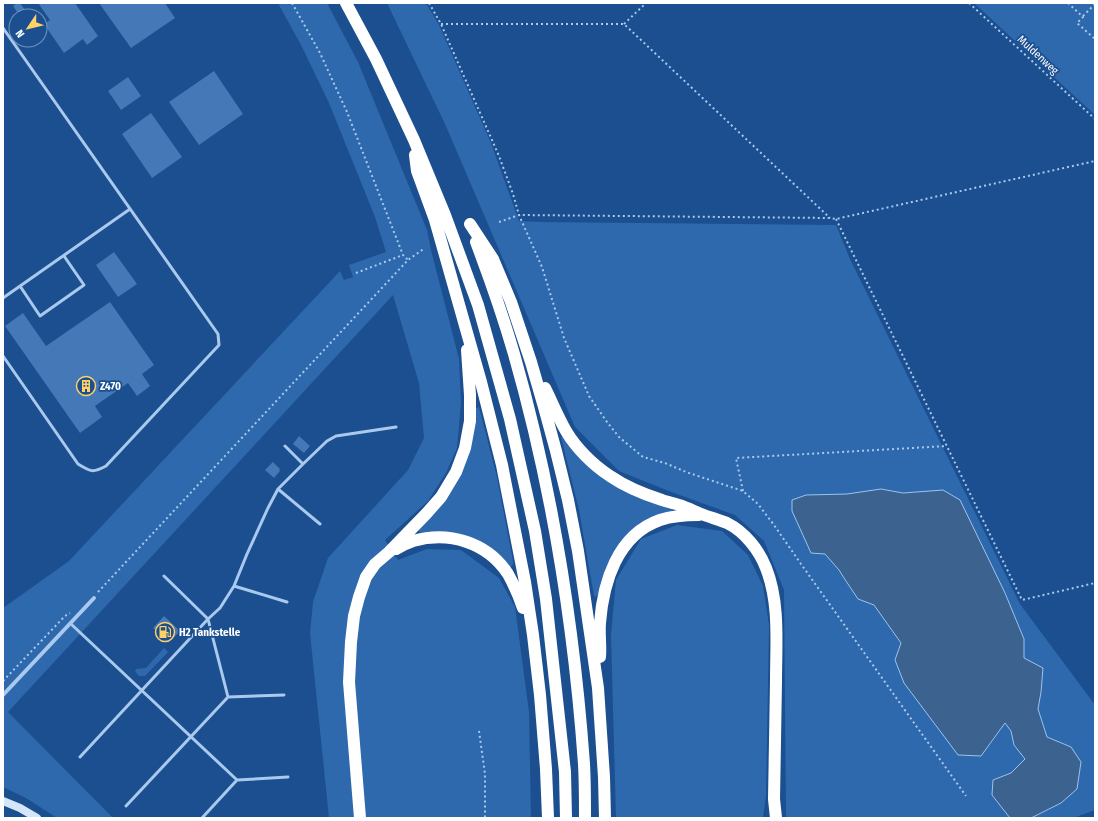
<svg xmlns="http://www.w3.org/2000/svg" width="1098" height="821" viewBox="0 0 1098 821" font-family="'Fira Sans Condensed',sans-serif">
<rect width="100%" height="100%" fill="#1b4f8f"/>
<path fill="#2e69ad" d="M278,3h49l31,59 69,168 4,20 28,109 2,44 -4,45 -11,25 -18,28 -43,39 13,20 29,-11 34,1 38,28 16,29 14,105 2,106h-202l-19,-185 3,-31 15,-44 80,-88 16,-32 -5,-55 -26,-88 -385,417 105,106h-56l-31,-20 -23,-11v-179l66,-47 271,-290 4,9 9,-3 -4,-12 37,-13 -11,-35 -46,-114 -27,-56z
M387,3h39l13,22 52,118 28,78 22,1 295,3 14,34 170,345 75,101v105l-22,8h-42l30,-15 10,-56 -24,-10 -9,-28 3,-17 -17,-34v-19l-19,-46 -92,-101 -10,1 -22,-4 -34,5 -22,60 14,16 5,8 14,20 16,7 27,38 -6,17 94,86 16,-23 6,8 3,14 11,14 -14,14 -18,7 -1,15 18,23h-224l-2,-228 -20,-49 -29,-26 -61,-22 -55,-22 -44,-44 -130,-303z
M974,3h121v112z
M479,407l18,70 16,84v3l-2,3h-2l-9,-9 -79,-24 -3,-4 20,-21 38,-101z
M563,436l16,19 94,53 -1,3 -30,13 -46,73 -2,-1 -15,-86 -18,-73z
M677,525l45,6 26,24 15,31 6,39 -3,170 -3,23h-147l-5,-183 5,-55 25,-41z
M164,648l4,4 -23,24h-6l-4,-5 1,-2 10,-1z"/>
<path fill="#3c6290" stroke="#9cc4f0" d="M881,489l22,4 40,-3 17,10 45,93 19,46v19l19,10 -2,24 -3,17 9,28 24,10 10,15 -4,27 -16,14 -30,15h-21l-18,-23 1,-15 18,-7 14,-14 -11,-14 -3,-14 -6,-8 -24,33 -23,-1 -54,-72 -9,-23 6,-17 -27,-38 -16,-6 -14,-21 -5,-8 -14,-16 -14,-1 -19,-42v-11l14,-5 41,-1z"/>
<path fill="#4478b7" d="M17,3h3l9,13h-9l-7,-10z
M38,3h37l23,33 -11,9 -4,-6 -19,14 -20,-29 6,-4z
M99,3h66l10,15 -44,30z
M214,71l29,43 -44,31 -30,-43z
M128,77l13,19 -20,14 -13,-19z
M151,113l31,44 -30,21 -30,-44z
M114,252l23,32 -19,13 -22,-32z
M110,302l44,63 -12,9 8,12 -13,10 -9,-13 -33,23 7,11 -22,16 -75,-107 18,-13 23,33z
M299,436l11,10 -6,7 -11,-9z
M273,462l7,7 -1,1 1,1 -6,7 -9,-8z
M164,616l16,15 -11,11 -16,-14z"/>
<g fill="none" stroke-linecap="round" stroke-linejoin="round">
<path stroke="#a9c9ee" stroke-width="2" stroke-dasharray="2 3" stroke-linecap="butt" d="M292,3l28,50 27,59 56,143 5,5
M429,3l12,21 58,132 14,38 6,21 23,52 22,71 25,58 18,26 12,15 24,20 22,6 21,9 57,19 15,13 16,21 27,39 165,232
M969,3l126,116
M1068,3l15,14 -6,6 18,16
M1083,16l12,-12
M441,24h183l206,194
M624,24l22,-21
M836,219l186,381 73,-17
M499,222l20,-7 311,3 6,1 259,-58
M356,273l47,-18
M743,491l-7,-33 211,-12
M98,592l310,-332 17,-12
M3,681l62,-65 5,-3
M479,731l6,43v44"/>
<path stroke="#a9c9ee" stroke-width="3" d="M3,28l215,306 1,11 -113,121c-13,7 -15,6 -28,-2l-75,-108
M20,286l20,30 44,-31 -20,-29
M3,298l127,-89
M303,464l24,-23 9,-5 60,-9
M278,489l42,35
M234,586l53,16
M71,624l166,156 51,-3
M228,697l56,-2
M80,757l128,-138 -44,-43
M126,806l102,-109 -20,-78 12,-11 14,-22 13,-32 21,-46 10,-19 25,-25 -18,-18
M202,818l35,-38"/>
<path stroke="#a9c9ee" stroke-width="4" d="M3,695l91,-97"/>
<path stroke="#d6e6fa" stroke-width="8" d="M3,801l17,7 17,10"/>
<path stroke="#fff" stroke-width="12" d="M346,3l30,56 38,81 31,75 33,90 32,114 25,112 11,68 19,173 1,46
M415,155l2,16 18,49 46,162 21,83 23,117 8,53 7,60 6,74 2,49
M470,224l23,35 18,43 20,60 13,45 12,44 12,49 10,51 20,137 6,89 1,41
M476,242c14,37 27,74 38,112 38,133 60,271 70,410 1,18 1,36 1,54
M545,388c7,14 13,29 21,43 10,17 27,34 44,45 16,11 33,18 52,24 5,2 12,3 17,5 9,3 17,7 25,10 8,3 16,5 23,8 18,9 32,27 39,45 14,35 10,76 10,113 -1,40 -1,79 -2,118l2,19
M396,549c5,-3 11,-6 17,-8 36,-10 74,1 95,33 6,11 11,22 15,34
M600,657c1,-11 -1,-23 0,-34 3,-40 17,-88 60,-103 12,-4 26,-5 39,-5
M360,818l-11,-136 2,-40 3,-26 5,-19 7,-20 9,-13 14,-12 37,-38 15,-17 15,-25 9,-24 5,-27v-26l-3,-45"/>
</g>
<defs>
<g id="building-ring" transform="scale(1)"><circle r="9.5" fill="#1b4f8f" stroke="#ffd166" stroke-width="1.5"/><path d="M-4-6H4V6H1V3H-1V6H-4ZM-2.5-4.3h1.7v1.8h-1.7ZM.8-4.3h1.7v1.8H.8ZM-2.5-1h1.7V.8h-1.7ZM.8-1h1.7V.8H.8Z" fill="#ffd166"/></g>
<g id="fuel-ring" transform="scale(1)"><circle r="9.5" fill="#1b4f8f" stroke="#ffd166" stroke-width="1.5"/><path d="M-5.5-6h7V0h2V4h1.3V-2.5L3-4.5l.8-.8L6-3V5H2.5V1h-1V6h-7ZM-4.2-4.7v3.2H.2V-4.7Z" fill="#ffd166"/></g>
</defs>
<g fill-rule="evenodd">
<use href="#building-ring" x="86" y="386"/>
<use href="#fuel-ring" x="165" y="632"/>
</g>
<g text-anchor="middle" dominant-baseline="central" stroke-width="3.5" stroke-linejoin="round" paint-order="stroke">
<g font-size="11" fill="#fff" stroke="#1b4f8f">
<text transform="translate(1038 55) rotate(43)">Muldenweg</text>
</g>
<g font-size="11" font-weight="bold" fill="#fff" stroke="#1b4f8f" text-anchor="start">
<text x="100" y="386">Z470</text>
<text x="179" y="632">H2 Tankstelle</text>
</g>
</g>
<rect width="1098" height="821" fill="none" stroke="#ffffff" stroke-width="8"/>
<g transform="translate(28 28) rotate(235)"><circle r="19" fill="#1b4f8f" stroke="#7695bc"/>
<path d="M0-3L7 15L0 10L-7 15Z" fill="#ffd166"/>
<text y="-6" font-size="11" font-weight="bold" text-anchor="middle" fill="#ffffff">N</text>
</g>
</svg>
